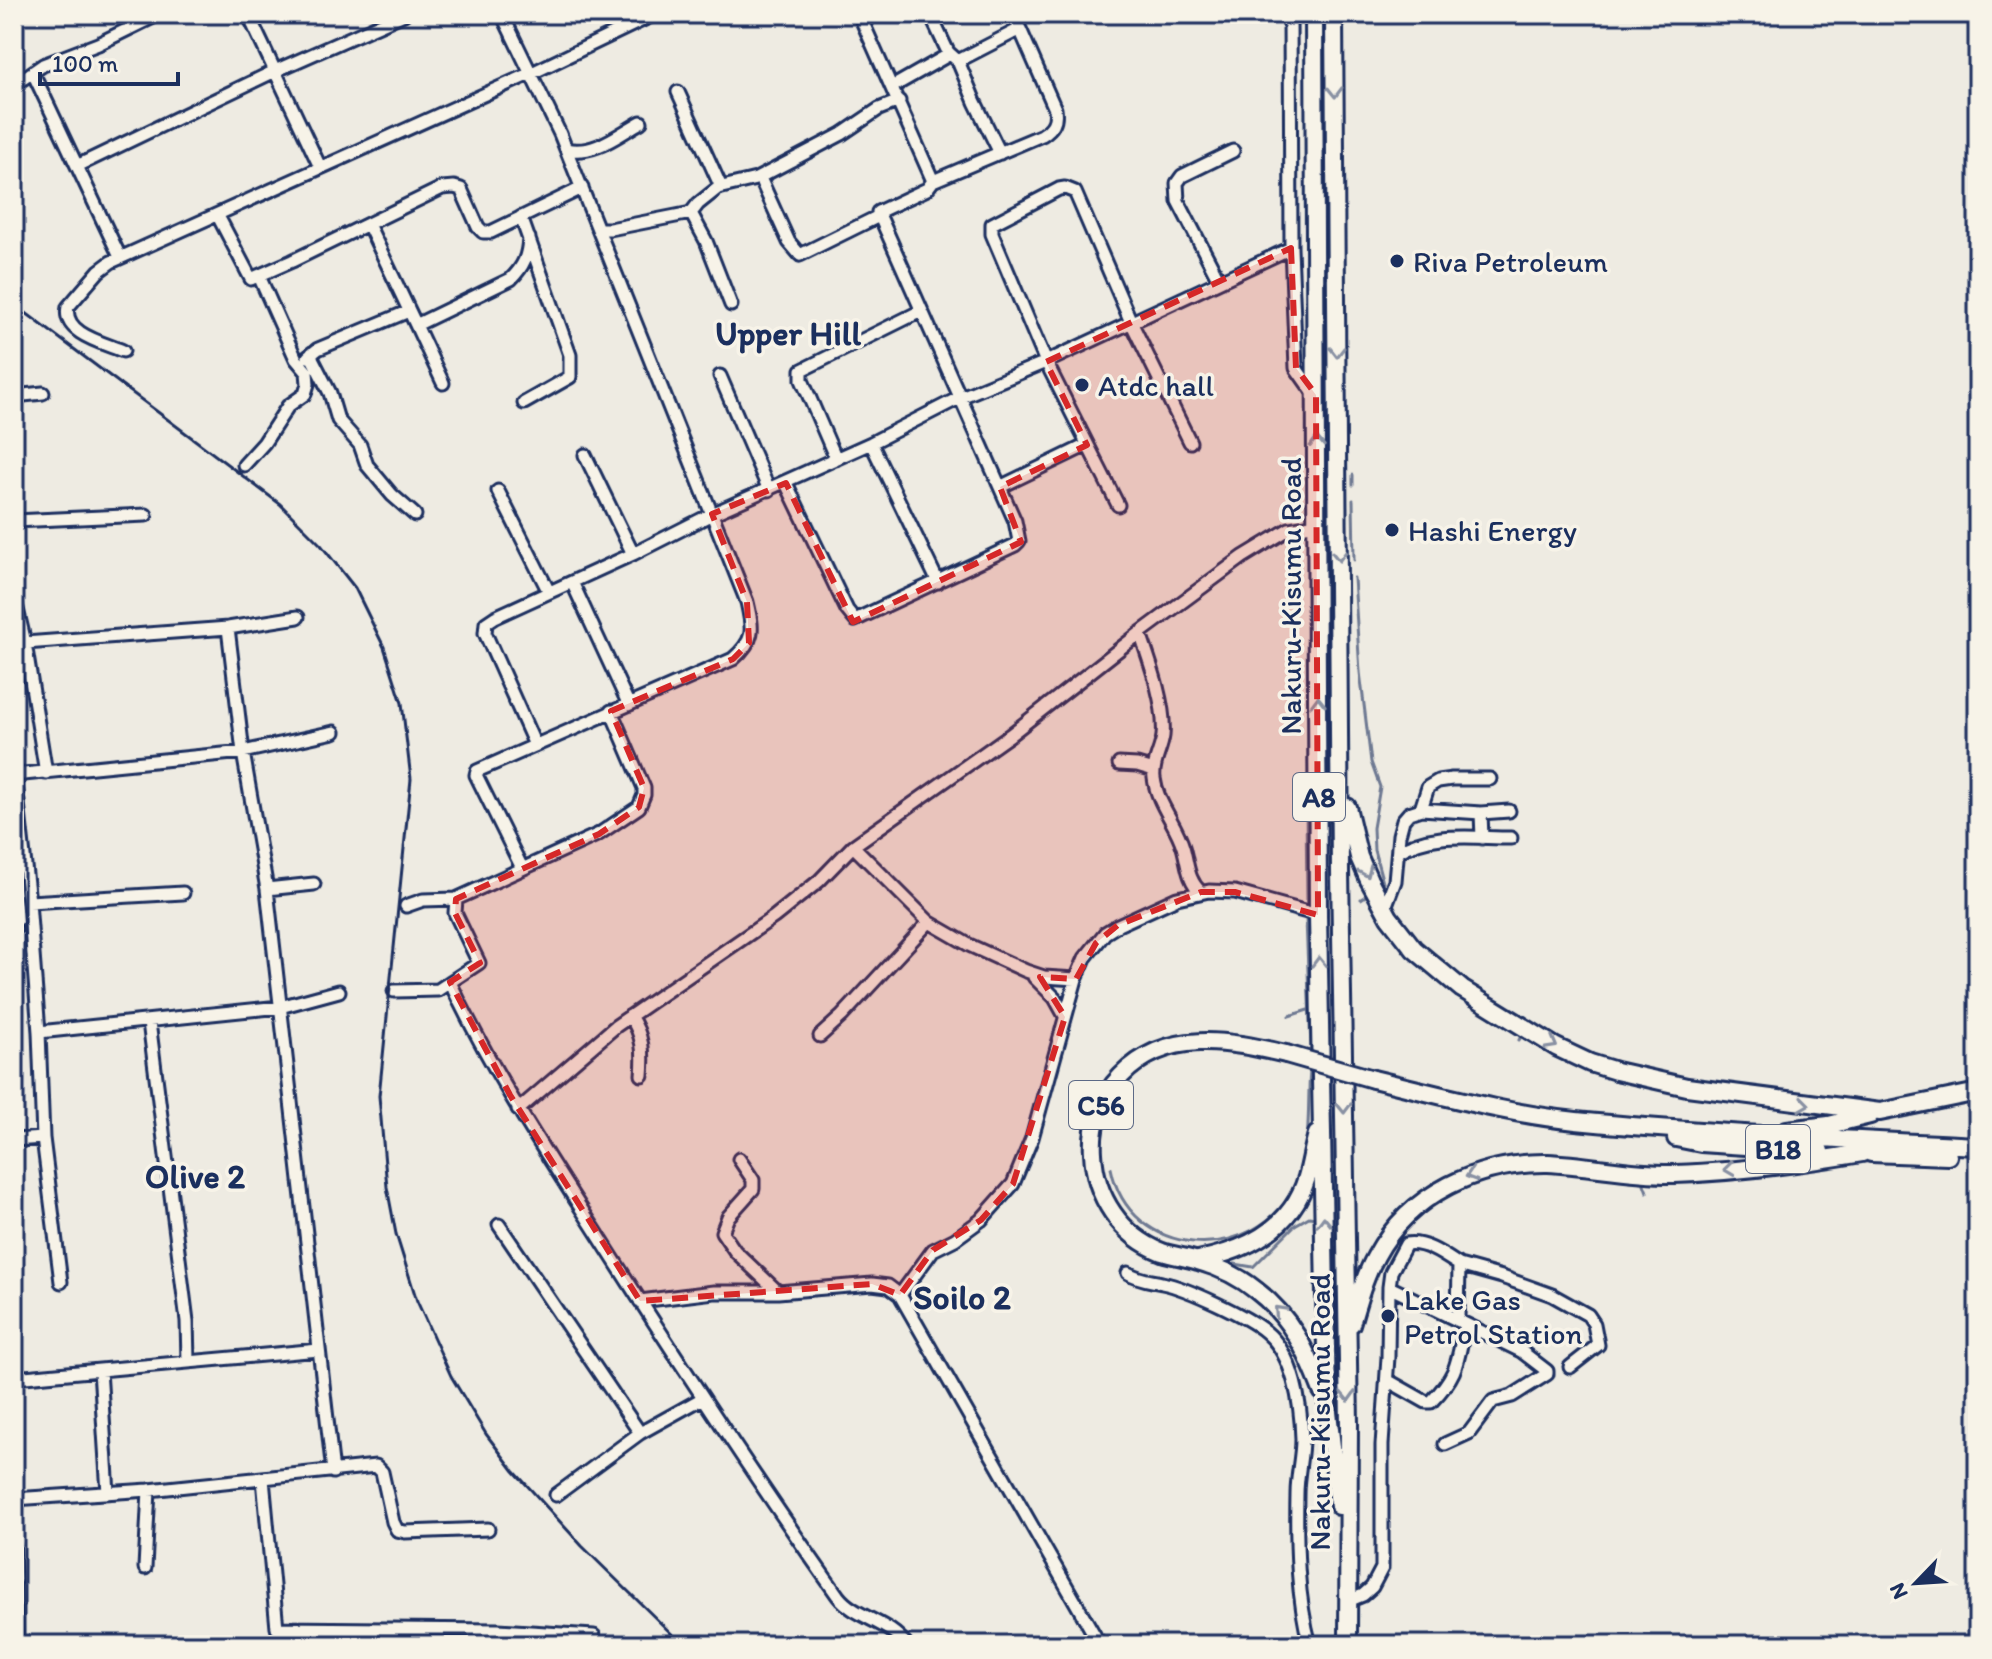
<svg xmlns="http://www.w3.org/2000/svg" width="1992" height="1659" viewBox="0 0 1992 1659" font-family="Itim,sans-serif">
<rect width="100%" height="100%" fill="#eeebe2"/>
<filter id="ink" filterUnits="userSpaceOnUse"><feTurbulence type="fractalNoise" baseFrequency=".0125" numOctaves="2"/><feDisplacementMap in="SourceGraphic" scale="16" xChannelSelector="R" yChannelSelector="G"/><feConvolveMatrix kernelMatrix="1 2 1 2 8 2 1 2 1" color-interpolation-filters="sRGB"/></filter>
<g filter="url(#ink)">
<g fill="none" stroke-linecap="round" stroke-linejoin="round">
<path stroke="#6e7992" stroke-width="3" d="M1353,485v-10
M1353,500l1,60
M1354,578l6,94 11,90 9,25 -7,41 1,22 9,33 -4,4
M1306,805l1,99
M1361,899l6,-4
M1306,919l5,131
M1289,1016l22,-7
M1519,1040l2,-4
M1111,1168c18,92 143,100 185,17 16,-33 11,-79 14,-115
M1644,1184l3,8
M1235,1264l18,3 42,-42 14,-8 6,1"/>
<g stroke="#1b2f5e" stroke-width="17">
<path id="minor" d="M248,14l27,57 129,-57
M502,14l58,120 187,468c6,27 9,37 -14,57l-256,112 -1,4 46,93
M859,14l74,167
M930,14l18,38 10,9 17,41 25,51
M1013,14l7,15
M1290,14l1,234 5,120 19,27
M33,73l87,184
M14,85l29,-20 55,-21 61,-30
M892,87l58,-33
M678,92l43,95
M566,149c28,7 53,-15 75,-27
M77,166l198,-95 45,96
M760,178l29,64 11,13 79,-39
M691,213l15,28 25,64
M218,216l33,63 41,-18 150,-73 12,-1 7,2 17,38 5,5h8l91,-44
M521,217l49,138v22l-46,26
M368,224l48,101 95,-46c13,-13 17,-23 18,-41
M598,229h12l81,-16 7,-9 20,-16 38,-9 86,-45 37,-25 20,-8
M1219,280l-41,-79 -1,-18 5,-7 51,-25
M416,325l27,58
M123,351c-19,-8 -61,-17 -55,-44l31,-36 12,-9 421,-189 123,-59
M312,353v5l18,35 8,27 22,25 7,20 25,30 23,20
M308,357l10,-8 91,-38
M720,376l49,114
M14,396l29,-3
M871,443l67,139
M585,455l48,99
M836,459l-34,-79v-10l119,-59
M244,465l20,-22 24,-37 17,-12 3,-10 -1,-12 -11,-13 -37,-83
M786,483l61,127 8,10 160,-75 4,-4 -4,-20 -137,-309 49,-23 6,-8 109,-46c11,-7 15,-14 13,-26l-35,-80 -62,32
M1000,487l87,-42
M498,491l51,101
M1118,505l-72,-143 -54,-128v-10l67,-35 6,-1 10,4 56,130 59,120
M14,521l132,-6
M572,582l56,121
M14,596l11,47 21,130
M228,628l15,124 24,137 66,583
M1140,633c10,29 26,73 23,103 -2,15 -11,27 -9,42 3,26 22,45 29,69 5,16 4,33 18,45
M25,643l203,-15 70,-11
M535,745l-50,-112 1,-10 9,-6 138,-63 79,-40 159,-71 90,-46 85,-35 245,-114
M1119,764l18,1 17,5
M14,775l229,-23 91,-20
M15,775l14,127 10,130 4,106 18,144
M1421,809l7,-22 10,-6 14,-2h38
M1481,813l1,25
M853,846l76,76 40,23 57,26 18,6 32,2
M1398,852c34,-21 74,-14 113,-14
M267,889l47,-5
M29,902l154,-9
M406,906l17,-6 33,-1 143,-65 40,-27 5,-12v-7l-33,-77
M1384,910l11,-29 4,-46 4,-15 6,-7 12,-4 60,4 28,-2
M14,929h1
M1034,977l21,21 10,18
M450,982c42,90 97,173 150,256 77,121 155,241 238,358 17,22 51,25 68,49
M394,991l44,-1 41,-27 -24,-50 1,-14
M630,1016c13,19 14,36 12,59
M149,1022l38,299 1,40
M39,1032l241,-25 59,-16
M820,1036l22,-20 87,-94
M518,1110l98,-84 158,-109 45,-36 34,-35 157,-111 130,-102 103,-76 46,-28 27,-5
M14,1140l29,-2
M739,1159l14,21v9l-25,28 -6,15 13,19 43,41
M499,1225l141,208
M1459,1265l43,12 50,18 36,20 6,9 4,21 -28,22
M1128,1273c12,7 21,7 34,10 25,5 85,33 104,49 28,23 35,73 36,107 0,18 -5,36 -5,55 -1,50 0,103 13,151
M1389,1287l132,64 26,20v3l-35,22 -19,5 -24,32 -24,11
M900,1295l33,-45 22,-11 26,-19 32,-36 19,-46 44,-159 9,-21 20,-25 13,-8 59,-27 32,-7 26,1 83,23
M640,1301l74,-9h64l94,-8 16,2 12,9 200,350
M14,1378l86,-8
M1387,1380l39,22h5c28,-29 26,-40 34,-77
M263,1479l14,149 221,2 96,6
M108,1493l-8,-123 219,-20
M556,1495l84,-62 63,-35
M14,1499l135,-9 227,-24 6,6 11,50 4,8 8,2 83,-3
M14,1547l2,98
M145,1568l4,-78
M1348,1601l15,-6 9,-8 10,-19v-123l6,-88 1,-70 2,-15 15,-28c19,-3 38,11 53,21l-1,54
M311,1629v16
M402,1645l1,-14"/>
</g>
<g stroke="#1b2f5e" stroke-width="22">
<path id="highway" d="M1314,14l4,901 9,489 12,102
M1334,14l6,857 9,552 -1,222
M1347,807l12,50 10,23 20,37 25,32 48,40 94,58 34,16 26,8 71,16 193,25 98,-20
M1286,1054c-58,-13 -119,-26 -165,22 -20,20 -30,49 -28,77 2,44 28,83 69,99 12,4 24,5 36,9 21,6 42,16 59,30 34,26 50,61 65,100
M1373,1079c67,16 134,35 203,42 134,13 268,18 402,25
M1787,1130l42,-5 41,-10
M1676,1138l25,5 119,8
M1871,1153l77,3
M1198,1260c48,-9 94,-32 109,-83 4,-14 6,-29 10,-43
M1351,1324c7,-23 13,-47 25,-68 34,-63 103,-94 172,-93 43,2 84,12 127,11 60,-2 128,-11 187,-21"/>
</g>
<use href="#minor" stroke="#f7f3e8" stroke-width="11"/>
<use href="#highway" stroke="#f7f3e8" stroke-width="16"/>
<path stroke="#1b2f5e" stroke-width="3" d="M14,304l266,200 41,41 34,43 29,59 18,56 9,76 -32,317 8,91 9,47 21,67 34,75 35,58 28,37 68,75 101,99"/>
<g stroke="#1b2f5e" stroke-width="22" stroke-linecap="butt">
<path id="highway-bridge" d="M1286,1054l87,25"/>
</g>
<use href="#highway-bridge" stroke="#f7f3e8" stroke-width="16"/>
</g>
<defs><path id="oneway-chevron" d="M-2-3.5L2.5 0L-2 3.5" fill="none" stroke-width="1.6" stroke-linecap="round" stroke-linejoin="round" transform="scale(2)"/></defs>
<g stroke="#8991a3">
<use href="#oneway-chevron" transform="translate(1335 92) rotate(89)"/>
<use href="#oneway-chevron" transform="translate(1337 352) rotate(90)"/>
<use href="#oneway-chevron" transform="translate(1317 442) rotate(-92)"/>
<use href="#oneway-chevron" transform="translate(1339 556) rotate(89)"/>
<use href="#oneway-chevron" transform="translate(1318 702) rotate(-91)"/>
<use href="#oneway-chevron" transform="translate(1366 872) rotate(67)"/>
<use href="#oneway-chevron" transform="translate(1319 962) rotate(-91)"/>
<use href="#oneway-chevron" transform="translate(1552 1044) rotate(29)"/>
<use href="#oneway-chevron" transform="translate(1804 1104) rotate(8)"/>
<use href="#oneway-chevron" transform="translate(1344 1108) rotate(89)"/>
<use href="#oneway-chevron" transform="translate(1729 1169) rotate(173)"/>
<use href="#oneway-chevron" transform="translate(1471 1175) rotate(162)"/>
<use href="#oneway-chevron" transform="translate(1324 1222) rotate(-91)"/>
<use href="#oneway-chevron" transform="translate(1279 1311) rotate(-133)"/>
<use href="#oneway-chevron" transform="translate(1348 1396) rotate(88)"/>
</g>
</g>
<path fill="#d62828" fill-opacity="0.2" stroke="#d62828" stroke-width="6" stroke-dasharray="16 10" stroke-linejoin="round" d="M1291,248l5,120 20,27 2,520 -83,-23h-34l-83,33 -22,18 -20,36 -36,-2 25,40 -52,167 -32,36 -48,30 -33,45 -28,-11 -232,17 -130,-206 -60,-113 30,-19 -25,-50 1,-14 143,-65 40,-27 5,-19 -33,-77 122,-52 16,-16 -2,-41 -35,-88 74,-31 67,139 168,-80 -21,-55 87,-42 -41,-83z"/>
<g fill="#1b2f5e" stroke="#f7f3e8" stroke-width="3">
<circle cx="1397" cy="261" r="8"/>
<circle cx="1082" cy="385" r="8"/>
<circle cx="1392" cy="530" r="8"/>
<circle cx="1388" cy="1316" r="8"/>
</g>
<g text-anchor="middle" dominant-baseline="central" stroke-width="7" stroke-linejoin="round" paint-order="stroke">
<g fill="#f7f3e8" stroke="#5d6a87" stroke-width="2">
<rect x="1293" y="773" width="52" height="48" rx="6"/>
<rect x="1069" y="1081" width="64" height="48" rx="6"/>
<rect x="1746" y="1125" width="64" height="48" rx="6"/>
</g>
<g font-size="28" font-weight="bold" fill="#1b2f5e">
<text x="1319" y="797">A8</text>
<text x="1101" y="1105">C56</text>
<text x="1778" y="1149">B18</text>
</g>
<g font-size="30" fill="#1b2f5e" stroke="#f7f3e8" text-anchor="start">
<text x="1413" y="261">Riva Petroleum</text>
<text x="1098" y="385">Atdc hall</text>
<text x="1408" y="530">Hashi Energy</text>
<text x="1404" y="1299">Lake Gas<tspan x="1404" dy="34">Petrol Station</tspan></text>
</g>
<g font-size="30" fill="#1b2f5e" stroke="#f7f3e8">
<text transform="translate(1290 596) rotate(-90)">Nakuru-Kisumu Road</text>
<text transform="translate(1319 1412) rotate(-90)">Nakuru-Kisumu Road</text>
</g>
<g font-size="34" font-weight="bold" fill="#1b2f5e" stroke="#f7f3e8">
<text x="788" y="333">Upper Hill</text>
<text x="195" y="1176">Olive 2</text>
<text x="962" y="1297">Soilo 2</text>
</g>
</g>
<rect width="1992" height="1659" fill="none" stroke="#f7f3e8" stroke-width="48"/>
<rect x="24" y="24" width="1944" height="1611" fill="none" stroke="#1b2f5e" stroke-width="3" filter="url(#ink)"/>
<g transform="translate(1916 1583) rotate(245)" stroke="#f7f3e8" stroke-width="6" paint-order="stroke">
<path d="M0-6L14 30L0 20L-14 30Z" fill="#1b2f5e"/>
<text y="-12" font-size="22" font-weight="bold" text-anchor="middle" fill="#1b2f5e">N</text>
</g>
<path d="M40 72v12h138v-12" fill="none" stroke="#1b2f5e" stroke-width="4"/>
<text x="52" y="72" font-size="24" fill="#1b2f5e" stroke="#f7f3e8" stroke-width="6" paint-order="stroke">100 m</text>
</svg>
